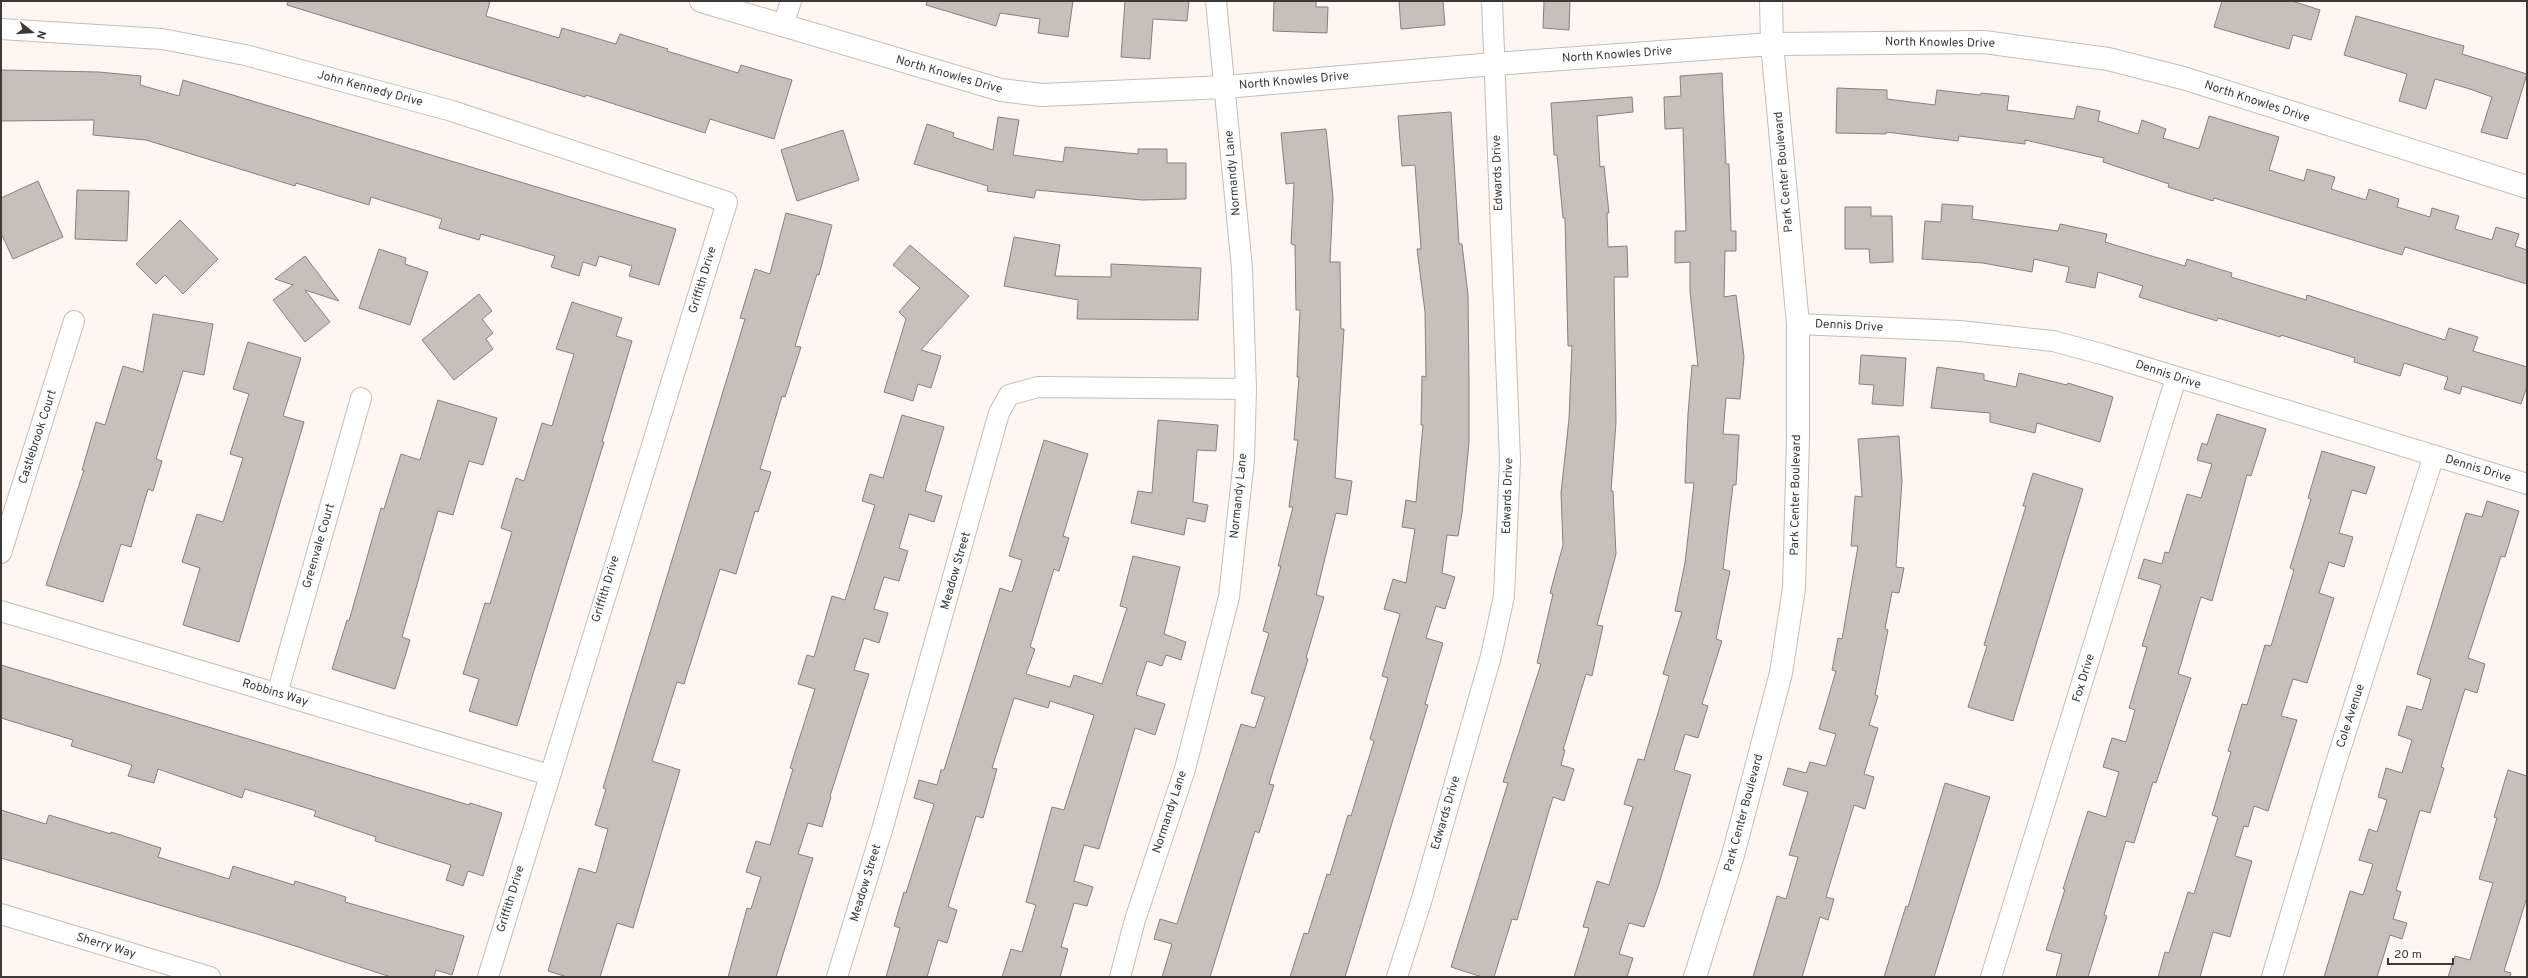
<svg xmlns="http://www.w3.org/2000/svg" width="2528" height="978" viewBox="0 0 2528 978" font-family="Overpass,sans-serif">
<rect width="100%" height="100%" fill="#fef6f1"/>
<path fill="#c7bfba" stroke="#87807b" d="M288,1h202l-4,15 73,22 3,-10 54,16 4,-10 48,15 -1,2 71,22 3,-8 51,15 -18,59 -64,-20 -5,14 -119,-38 -1,2 -298,-92z
M927,1h146l-5,36 -30,-4 2,-14 -40,-6 -4,13 -70,-21z
M1125,1h64l-2,20 -34,-2 -3,40 -29,-2z
M1274,1h42v6h12l-1,26 -54,-2z
M1399,1h44l2,24 -44,4z
M1544,1h26l-1,29 -26,-2z
M2222,1h70l28,9 -9,30 -18,-5 -4,14 -75,-22z
M2356,16l108,30 -2,8 65,20 -20,65 -26,-7 11,-35 -22,-8 -35,-10 -9,30 -27,-8 8,-27 -63,-19z
M1,70l98,2 42,4 -1,9 39,11 4,-16 493,149 -17,56 -30,-9 3,-10 -33,-10 -3,10 -13,-4 -4,14 -28,-9 4,-11 -74,-22 -2,6 -40,-12 3,-9 -71,-22 -2,8 -73,-22 -1,3 -149,-46 -53,-5 1,-15 -93,1z
M1722,73l4,91h3l2,67h5v20h-11l-1,46 12,-2 8,62 -4,42 -14,-1 -3,36 16,1 -3,50h-3l-10,84 7,2 -14,68 6,2 -20,63 6,2 -10,32 -13,-4 -11,36 17,5 -32,109 -15,43 -15,-4 -10,31 14,4 -6,19h-53l15,-49 -6,-1 14,-46 12,4 24,-78 -9,-3 14,-45 6,1 25,-84 -6,-2 19,-62 -7,-1 10,-48 9,-80h-9l3,-69 4,-49 6,1 -8,-74v-30l-15,1v-32h11l-3,-103 -18,1 -1,-32 17,-1 -1,-20z
M1837,88l50,2v9l48,6 2,-15 43,5 1,-2 28,3 -2,14 67,9 3,-13 23,5 -2,10 40,13 4,-14 24,9 -3,9 36,11 10,-33 70,21 -10,33 35,11 3,-12 28,8 -4,12 35,11 3,-11 30,10 -2,8 33,10 2,-9 27,8 -4,13 37,11 4,-13 23,7 -4,12 12,4v34l-122,-37 -3,8 -188,-57 -1,3 -45,-14 1,-3 -66,-22 1,-4 -79,-18v4l-66,-8 -1,5 -72,-9v2l-50,-1z
M1632,97l1,15 -36,4 3,51 4,-1 5,47h-2l1,34 19,-1 1,31h-14l2,145 -5,69h2l3,63 -19,71 6,1 -11,50 -6,-2 -23,76h2l-4,15 13,4 -10,32 -11,-4 -36,123 -5,-1 -18,58h-12l-31,-10 57,-184 -5,-1 38,-118 -4,-1 16,-69 -3,-1 13,-48 -2,-52 8,-74 3,-73h-4l-3,-128h-2l-6,-63h-3l-3,-52z
M1451,112l8,132h3l6,51 1,83v65l-7,70 -4,23 -11,-1 -5,38 13,4 -10,32 -9,-3 -10,32 17,5 -18,61 3,1 -83,272h-55l14,-44 4,1 19,-60 3,1 18,-60 3,1 23,-75 -4,-2 18,-61 -6,-2 18,-62 -16,-5 9,-30 13,4 9,-54 -13,-2 4,-27 10,2 7,-77h-2l1,-49 4,1 -1,-65 -8,-63h4l-6,-84 -13,1 -4,-50z
M998,117l21,3 -6,35 50,7 2,-15 73,7v-5h29v14h19v36l-44,1 -106,-10 -2,8 -47,-7 1,-5 -74,-22 13,-40 27,9 -1,4 40,13z
M1326,129l7,68 -3,65h10l1,67h3l-9,149 17,3 -5,34 -11,-2 -20,82 8,2 -18,61 2,1 -39,125 5,1 -15,48 -4,-2 -45,146h-48l10,-33 -18,-5 6,-20 17,5 64,-200 14,4 10,-31 -14,-4 18,-60 -6,-2 18,-65h-3l15,-59h-4l9,-67h-4l5,-63h-2l3,-67h-4l-1,-65 -4,-1 3,-61 -8,1 -5,-51z
M843,130l16,50 -62,21 -16,-51z
M38,181l25,56 -50,22 -12,-26v-35z
M77,190l52,1 -2,50 -52,-2z
M1942,204l31,2 -1,13 86,12 2,-7 47,10 -2,8 80,24 2,-7 45,14 -1,4 75,23 1,-5 138,45 4,-12 29,9 -5,14 54,16v19l-6,18 -59,-18 -2,8 -16,-5 4,-12 -44,-14 -4,13 -46,-14 1,-4 -74,-23 -1,2 -62,-19 -1,3 -30,-9 -48,-15 4,-11 -45,-14 -3,16 -29,-6 3,-15 -35,-8 -2,13 -49,-9 -61,-4 3,-38 16,1z
M1845,207h26v9h21l1,46 -23,1 -1,-14h-24z
M786,213l46,12 -13,50 -2,-1 -22,72 6,1 -16,50 -3,-1 -22,73 11,3 -13,40 -3,-1 -19,63 -16,-5 -36,115 -7,-2 -25,79 28,9 -47,158 -16,-5 -17,54h-33l-19,-6 31,-103 17,5 12,-44 -13,-4 11,-36 -3,-1 142,-469 -5,-1 15,-49 15,5z
M180,220l38,39 -35,35 -18,-19 -9,9 -20,-20z
M1014,237l46,8 -5,31 56,1v-13l90,4 -3,52 -121,-1 1,-19 -74,-14z
M910,245l59,51 -48,54 20,6 -10,32 -13,-4 -5,17 -29,-9 22,-73 -7,-7 21,-24 -27,-23z
M379,249l27,9 -1,6 23,8 -18,53 -51,-17z
M305,256l34,45 -34,-11 25,32 -25,20 -32,-42 20,-15 -18,-6z
M479,294l13,17 -10,8 11,14 -7,6 7,10 -39,31 -32,-40z
M572,302l50,16 -6,18 16,5 -30,101h2l-87,284 -48,-15 10,-32 -16,-5 22,-71 5,1 22,-72 -11,-4 15,-50 8,3 18,-58 10,3 22,-72 -18,-5z
M153,314l60,10 -9,51 -21,-4 -27,88 6,2 -9,30 -5,-2 -17,58 -10,-3 -18,58 -57,-17 38,-115h-2l14,-48 9,3 18,-59 20,6z
M248,342l53,16 -18,58 21,6 -65,220 -56,-17 17,-57 -18,-6 15,-48 26,8 20,-64 -13,-4 19,-60 -16,-5z
M1861,355l45,3 -3,48 -31,-2 2,-19 -15,-1z
M1937,367l47,7v6l32,7 3,-14 48,12 1,-2 45,14 -13,45 -63,-19 -2,10 -45,-11v-9l-59,-5z
M438,400l59,18 -14,47 -14,-4 -16,54 -15,-4 -36,126 8,3 -15,49 -63,-20 15,-49 2,1 32,-113 3,1 17,-55 19,6z
M2217,414l49,15 -15,47 -4,-1 -35,126 -11,-4 -23,77 13,4 -35,105 -3,-1 -19,61 -8,-2 -22,74 3,1 -19,61h-32l6,-23 -16,-4 19,-61h-2l25,-78 18,6 13,-45 -16,-5 9,-29 14,4 9,-32 -6,-2 18,-61 -5,-1 19,-61 -23,-7 6,-19 18,5 3,-12 4,1 18,-59 14,4 11,-34 -15,-4 5,-17 5,2z
M902,415l42,12 -19,64 17,5 -8,26 -25,-8 -10,34 9,3 -9,30 -15,-4 -10,32 14,4 -9,30 -15,-5 -10,32 15,4 -39,122 1,1 -9,30 -14,-4 -10,31 15,4 -37,119h-48l19,-69 4,1 10,-32 -15,-5 10,-31 14,4 23,-76 -3,-1 25,-79 -17,-5 9,-29 7,2 18,-61 13,4 30,-95 -13,-4 8,-27 13,4z
M1158,420l60,5 -2,26 -19,-1 -4,52 15,3 -3,17 -18,-4 -3,17 -53,-12 7,-32 14,2z
M1899,436l3,45 -6,86 8,1 -5,25 -7,-1 -7,37 3,1 -13,65 3,1 -9,29 9,3 -14,46 10,3 -9,32 -11,-4 -28,92 8,2 -6,21 -8,-3 -18,60h-49l24,-81 9,3 12,-42 -9,-2 19,-63 -25,-7 5,-17 18,5 4,-11 16,4 10,-32 -17,-5 17,-58 -4,-1 6,-32 4,1 16,-93h-7l4,-50 7,1 -4,-58z
M1044,440l44,14 -25,82 6,2 -10,33 -5,-2 -24,78 5,2 -9,25 44,13 4,-12 28,9 25,-76 -7,-2 13,-50 47,11 -16,67 22,8 -5,18 -15,-5 -4,11 -15,-5 -11,34 29,9 -10,31 -20,-7 -36,121 -15,-4 -10,36 19,6 -6,19 -13,-3 -13,44 7,2 -8,28h-58l9,-28 11,3 14,-47 -10,-3 26,-95 12,3 30,-95 -44,-14 -2,7 -34,-10 -22,70 5,1 -14,49 -7,-2 -28,91 9,3 -10,33 -9,-3 -11,37h-41l14,-49 -6,-2 10,-34 2,1 28,-89 -20,-6 5,-18 18,5 4,-15h3l56,-182 12,4 10,-32 -13,-4z
M2322,451l53,16 -9,27 -14,-4 -13,43 14,4 -9,30 -15,-5 -10,31 15,5 -27,85 -14,-4 -12,37 16,4 -29,91 -14,-5 -6,21 -4,-1 -9,30 17,5 -22,76 -17,-5 -13,45h-42l7,-25 4,1 19,-61 6,2 24,-77 -6,-2 19,-63 -3,-1 14,-47 5,1 18,-60 6,1 23,-76 -4,-2 21,-69 -3,-1z
M2033,473l50,16 -70,232 -45,-14 19,-61 -3,-1 42,-139h-3z
M2487,501l32,10 -14,46 -4,-1 -33,102 17,6 -8,29 -12,-4 -24,78 3,1 -14,45 -10,-3 -24,80 5,2 -8,27 14,4 -5,16 -12,-4 -13,42h-53l26,-86 13,4 10,-31 -14,-4 10,-31 8,3 10,-32 -9,-3 8,-29 16,5 10,-33 -14,-5 9,-29 15,4 9,-31 -14,-5 49,-161 16,4z
M1,665l468,140 1,-2 32,10 -19,63 -15,-5 -5,15 -17,-6 5,-15 -76,-24 1,-4 -62,-21 2,-5 -71,-22 -3,9 -84,-29 -4,14 -26,-7 4,-11 -61,-19 2,-6 -72,-22z
M2508,770l19,6v121l-23,74 7,2 -1,4h-62l7,-21 15,4 23,-77 -14,-4 18,-61 -3,-1z
M1945,783l45,14 -56,180h-50l22,-71 2,1z
M1,810l45,14 3,-9 62,19v-2l50,16 -3,9 71,22 4,-13 61,19 1,-4 51,16 -1,5 119,34 -12,39 -16,-5 -2,7h-43l-124,-40 -266,-79z"/>
<g fill="none" stroke-linecap="round" stroke-linejoin="round">
<g stroke="#c4bdb8" stroke-width="22">
<path id="minor" d="M783,26l8,-25
M1,29l161,10 83,16 207,56 275,91 -239,775
M1798,324l162,7 93,10 52,14 422,129
M1,553l73,-232
M1,611l548,164
M277,694l84,-296
M1,914l209,63
M837,977l45,-147 117,-417 10,-18 29,-8 208,2
M1120,977l15,-57 50,-151 44,-172 15,-138 2,-70 -4,-121 -26,-267
M1397,977l24,-75 70,-246 13,-60 6,-136 -18,-459
M1991,977l185,-599
M2272,977l61,-205 101,-317"/>
</g>
<g stroke="#c4bdb8" stroke-width="24">
<path id="tertiary" d="M701,1l300,89 41,5 183,-8 269,-23 278,-20 212,-2 124,17 75,19 344,109
M1695,977l38,-122 48,-182 13,-85 4,-150v-114l-26,-280 -1,-43"/>
</g>
<use href="#minor" stroke="#fff" stroke-width="20"/>
<use href="#tertiary" stroke="#fff" stroke-width="22"/>
</g>
<g text-anchor="middle" dominant-baseline="central" stroke-width="3" stroke-linejoin="round" paint-order="stroke">
<g font-size="12" fill="#3c3937" stroke="#fff">
<text transform="translate(1940 43) rotate(1)">North Knowles Drive</text>
<text transform="translate(1617 55) rotate(-4)">North Knowles Drive</text>
<text transform="translate(949 75) rotate(16)">North Knowles Drive</text>
<text transform="translate(1294 81) rotate(-5)">North Knowles Drive</text>
<text transform="translate(370 89) rotate(15)">John Kennedy Drive</text>
<text transform="translate(2257 102) rotate(18)">North Knowles Drive</text>
<text transform="translate(1784 172) rotate(-95)">Park Center Boulevard</text>
<text transform="translate(1233 173) rotate(-95)">Normandy Lane</text>
<text transform="translate(1498 173) rotate(-92)">Edwards Drive</text>
<text transform="translate(703 280) rotate(-73)">Griffith Drive</text>
<text transform="translate(1849 326) rotate(3)">Dennis Drive</text>
<text transform="translate(2168 375) rotate(18)">Dennis Drive</text>
<text transform="translate(38 437) rotate(-72)">Castlebrook Court</text>
<text transform="translate(2478 469) rotate(17)">Dennis Drive</text>
<text transform="translate(1796 495) rotate(-89)">Park Center Boulevard</text>
<text transform="translate(1239 496) rotate(-84)">Normandy Lane</text>
<text transform="translate(1508 496) rotate(-88)">Edwards Drive</text>
<text transform="translate(319 546) rotate(-74)">Greenvale Court</text>
<text transform="translate(956 571) rotate(-74)">Meadow Street</text>
<text transform="translate(606 589) rotate(-73)">Griffith Drive</text>
<text transform="translate(2084 678) rotate(-73)">Fox Drive</text>
<text transform="translate(275 693) rotate(17)">Robbins Way</text>
<text transform="translate(2351 716) rotate(-72)">Cole Avenue</text>
<text transform="translate(1170 812) rotate(-72)">Normandy Lane</text>
<text transform="translate(1446 813) rotate(-74)">Edwards Drive</text>
<text transform="translate(1744 813) rotate(-75)">Park Center Boulevard</text>
<text transform="translate(866 883) rotate(-73)">Meadow Street</text>
<text transform="translate(511 899) rotate(-73)">Griffith Drive</text>
<text transform="translate(106 946) rotate(17)">Sherry Way</text>
</g>
</g>
<rect width="2528" height="978" fill="none" stroke="#3c3937" stroke-width="4"/>
<g transform="translate(32 32) rotate(107)" stroke="#ffffff" stroke-width="3" paint-order="stroke">
<path d="M0-3L7 15L0 10L-7 15Z" fill="#3c3937"/>
<text y="-6" font-size="11" font-weight="bold" text-anchor="middle" fill="#3c3937">N</text>
</g>
<path d="M2388 958v6h65v-6" fill="none" stroke="#3c3937" stroke-width="2"/>
<text x="2394" y="958" font-size="12" fill="#3c3937" stroke="#ffffff" stroke-width="3" paint-order="stroke">20 m</text>
</svg>
